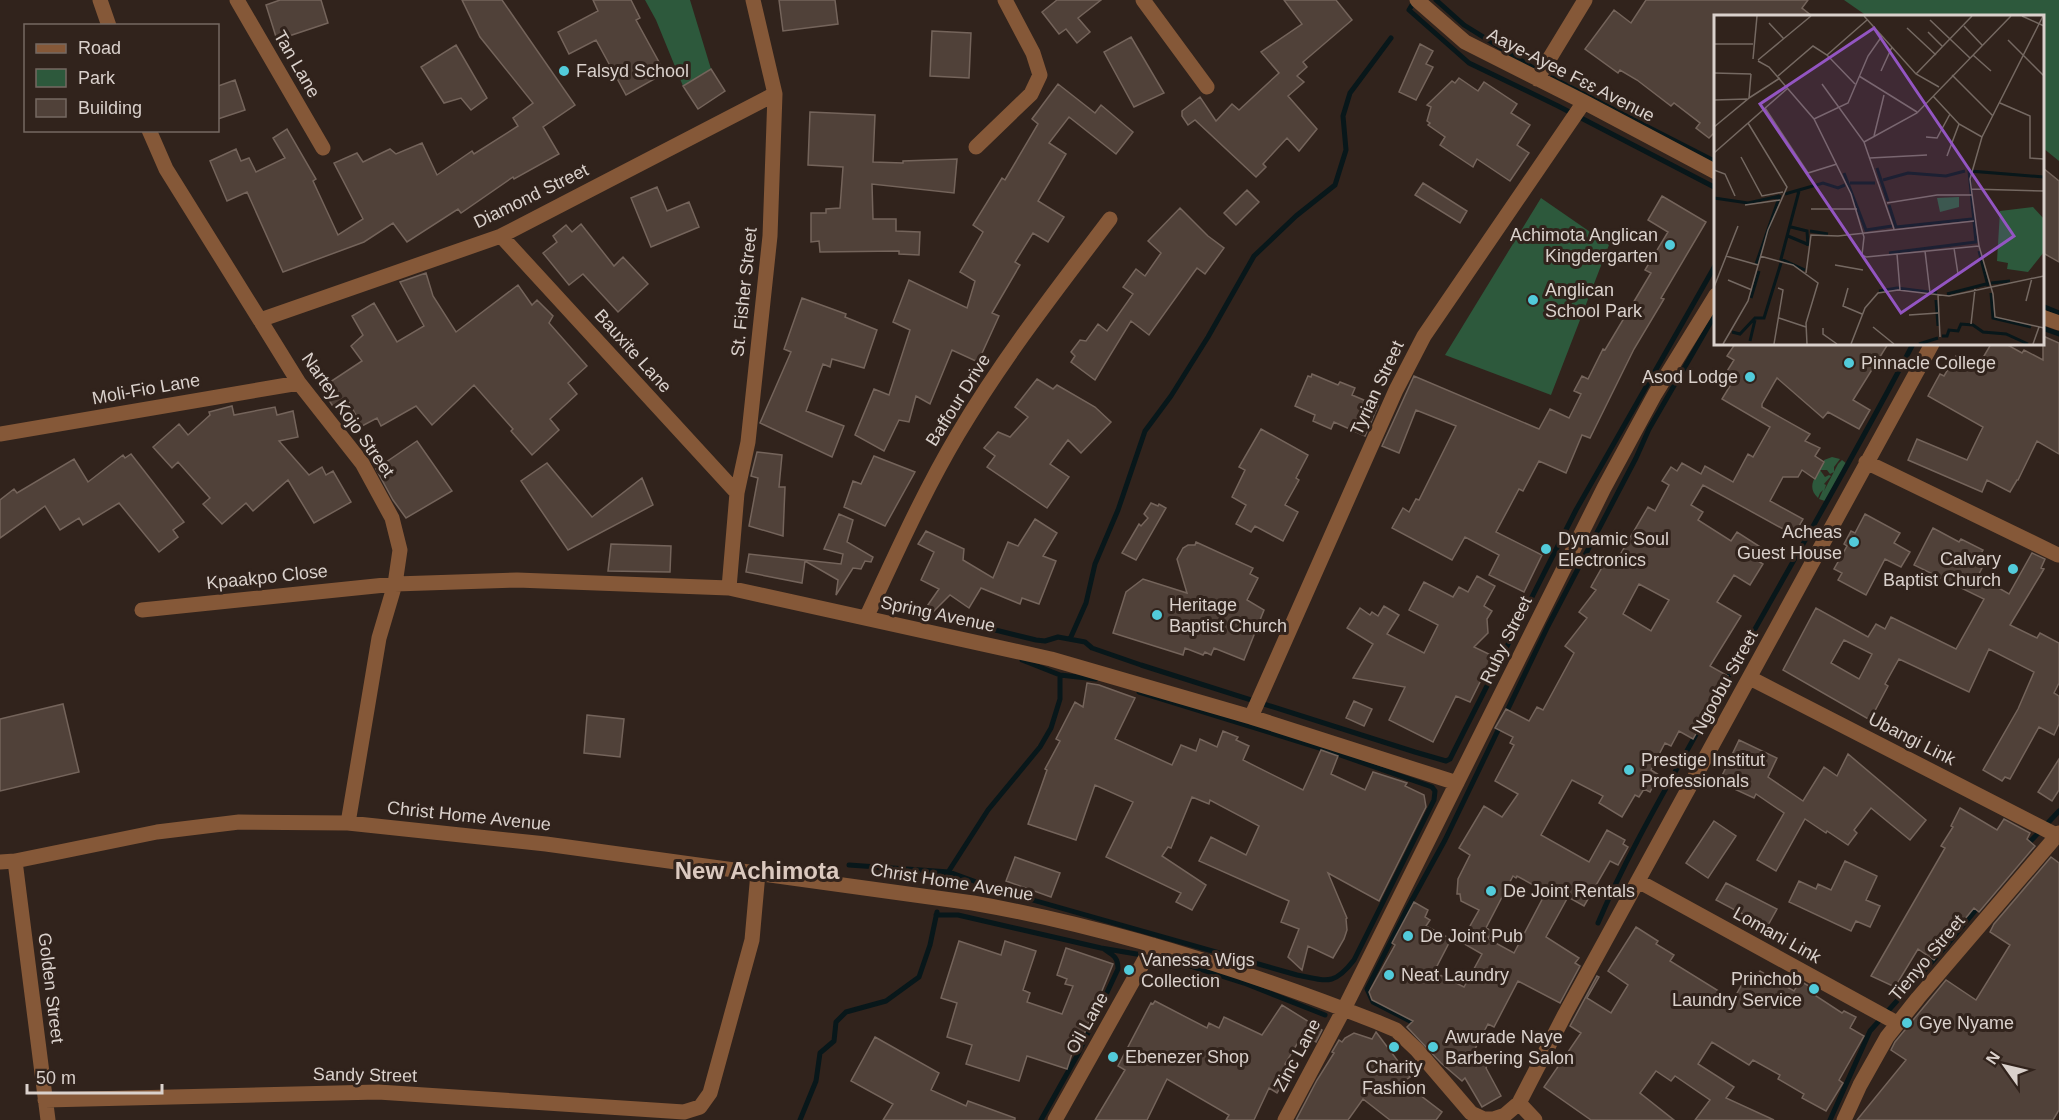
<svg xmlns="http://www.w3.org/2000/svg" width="2059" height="1120" viewBox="0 0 2059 1120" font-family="Helvetica,sans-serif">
<rect width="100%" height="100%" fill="#31231c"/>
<path fill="#2d593c" d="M645,0h45l21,69 -28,17 -27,-66z
M1844,0h215v161l-16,-13 -1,-132h-175z
M1541,198l68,47 -58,150 -106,-40z
M1832,457l8,2 -6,8v5l-4,2 -3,-4h-7l5,7 4,-2 2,1 -7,8 2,1 -2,6 14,-27 4,-4 5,4 -22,37 -6,-2 4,-9 -3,3 -2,5c-13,-12 -1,-23 6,-36v-2z"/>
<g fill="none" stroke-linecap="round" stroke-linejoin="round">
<path stroke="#08171a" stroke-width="5" d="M1415,0l-6,10 60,53 89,43 158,82
M1436,0l28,25 74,46
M1552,78l164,84
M2042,306l17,7
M2042,328l17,6
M963,622l73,18 9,1 13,-4 27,5 7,6 49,17 274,87 31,9 4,-2 126,-249 140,-246
M1070,639l16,-36 9,-39 23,-54 27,-79 26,-35 37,-59 46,-81 42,-40 39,-31 11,-35 -3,-34 7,-23 41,-55
M1022,660l38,15 36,4
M1505,715l43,-89 88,-168 13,-29 67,-116
M2025,847l34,-36
M849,865l100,7 52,19 296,84c30,6 37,11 57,-15l80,-160 1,-9 -3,-4 -106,-37 -187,-58
M945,877l43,-67 52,-63 11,-19 9,-29v-24
M936,915h22l143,33 71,12 72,23 81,32
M1598,923c31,-73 72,-141 110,-210 68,-123 140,-245 205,-369
M1412,1022l-39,-20 -6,-13 39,-78 39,-71 56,-116
M800,1120l16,-39 4,-28 14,-12 2,-19 10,-10 40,-11 33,-24 11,-32 7,-33
M1041,1120l37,-66 40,-85c0,-12 -5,-14 -14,-20
M1830,1120l40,-89 77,-86 32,-39"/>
</g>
<path fill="#504139" stroke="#74645b" stroke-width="1.5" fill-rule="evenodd" d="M280,0h41l7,23 -51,17 -11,-35z
M462,0h40l73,105 -32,22 16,27 -45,25 -1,-2 -52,36 -3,-4 -51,33 -14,-19 -29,19 -81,30 -36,-80 -20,9 -17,-40 26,-12 5,12 8,-3 7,14 29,-14 -12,-20 14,-9 29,50 -3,2 25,54 25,-16 -29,-56 23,-10 6,9 27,-13 6,5 26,-11 15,32 35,-24 2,3 44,-28 -5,-8 20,-15 -53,-66z
M593,0h38l9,18 -4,2 29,53 -39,22 -30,-55 -27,14 -11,-22 40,-21z
M779,0h56l3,24 -55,7z
M1057,0h44l-23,18 12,14 -13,11 -11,-14 -7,5 -17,-22z
M1284,0h52l16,20 -49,42 4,5 -10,9 7,6 -16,14 29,33 -18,22 -12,-13 -24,26 3,3 -10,10 -61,-57 -7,5 -6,-9v-5l18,-14 16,24 16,-17 7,6 40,-37 -18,-21 41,-28z
M1646,0h162l-6,8 10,8h-96v118l-2,-1 -5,5 -13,-10 4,-5 -26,-20 -3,3 -34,-26 -17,-10 -2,3 -33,-24 29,-39 17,13z
M932,31l39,2 -2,45 -39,-2z
M1131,37l33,56 -30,14 -30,-55z
M1420,44l13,7 -7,13 7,3 -17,33 -17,-8z
M456,45l31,53 -16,12 -10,-12 -17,5 -23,-36z
M711,69l14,22 -27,18 -15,-23z
M1459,78l19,13 6,-9 33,22 -6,9 19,12 -13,20 12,8 -19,28 -33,-22 -4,8 -33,-22 5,-8 -17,-12 2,-2 -3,-2 4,-14 -4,-2 25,-24 3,2z
M235,80l10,30 -27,9v-33z
M1058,84l37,29 6,-8 32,27 -17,22 -47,-37 -20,26 17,11 -28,47 26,16 -16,25 -15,-9 -18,29 5,3 -28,48 7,3 -21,46 -26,-12 -22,54 -14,-8 -7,26 -10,-2 -15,31 -29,-16 19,-46 15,6 21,-65 -17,-8 16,-42 58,28 8,-27 -15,-9 23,-40 -10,-7 29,-47 3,2 33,-56 -6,-5z
M810,112l65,3 -2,47 30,1v-2l54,-2 -3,34 -82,-9 1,35h23v12l24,1 -1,23 -20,-1v-3l-79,1 -1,-11 -8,1v-29h15v-4l14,-1 3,-41 -35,-2z
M2043,168l16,13v81l-16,-9z
M1423,183l44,28 -7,12 -45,-28z
M657,187l10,24 22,-9 10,25 -48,20 -20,-49z
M1247,190l12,12 -23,23 -12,-12z
M1662,196l44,26 -45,76 3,1 -30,50 -44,89 -8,-3 -16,38 -27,-12 -16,30 -4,-2 -23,43 46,23 -18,37 -35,-17 10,-20 -34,-18 -13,23 -60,-32 11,-20 6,4 7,-13 3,1 37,-74 -40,-16 -17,43 -17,-7 32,-70 125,53 11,-20 19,9 12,-24 -7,-3 8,-15 6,3 15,-30 2,1 46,-77 -6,-3 23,-38 -20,-12z
M1180,208l28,28 16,12 -19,26 -8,-6 -48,67 -18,-14 -36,59 -24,-18 4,-6 -4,-4 9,-12 6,1 12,-17 9,7 26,-37 -10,-7 13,-18 9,7 16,-23 -13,-12z
M581,224l33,42 9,-9 25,27 -30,28 -35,-38 -14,11 -26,-32 14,-11 -4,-6 13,-11 6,7z
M426,273l7,23 23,36 62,-47 14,20 5,-5 16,16 -4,7 38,43 -19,17 9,11 -27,25 9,11 -27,25 -21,-24 2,-2 -39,-44 -42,40 -16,-19 -35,20 -4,-8 -15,8 -15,-27 -13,9 -13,-20 41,-27 -11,-15 12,-11 -11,-19 22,-13 23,39 27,-16 -24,-44z
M802,298l44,16 -1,3 32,13 -13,38 -32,-9 -2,8 -7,-3 -17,47 38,15 -12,31 -72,-34 31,-71 -7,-3z
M2043,336l16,7v111l-22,-13 -19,39h-1l-7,12 -23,-12 -5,12 -74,-32 9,-21 50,21 13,-27 3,-6 -55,-31 12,-22 4,2 12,-20 21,12 14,-24h15l16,9 2,-3 19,10z
M1735,344h153l-35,56 17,10 -11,19 -31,-17 -5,6 -46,-40 -15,26v3l48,27 -5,7 15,7 -5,8 9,6 -9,17 -13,-9 -4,7h-15l-13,24 33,18 -9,16 -91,-50 -12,20 12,7 -5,8 33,21 6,-9 28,18 -7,11 5,3 -13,21 -16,-10 -17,27 24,14 -31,50 18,10 -35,63 -14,-8 -8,15 -6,-3 -14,27 8,5 -9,17 -6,-3 -5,8 -4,-2 -13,22 -23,-14 4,-7 -31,-16 -31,55 48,27 18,-32 18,10 -2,4 5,3 -10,18 -8,-4 -26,45 -16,-9 -22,40 33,21 -4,5 5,3 -20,37 -42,-22 -24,46 -6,-3 -15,29 15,10 -2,5 15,28 -19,11 -17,-29 -3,3 -21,-18 -34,-36 6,-6 -41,-21 -3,-8 26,-47 -3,-2 22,-41 14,8 -3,7 5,3 -4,6 25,13 -17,33 30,15 18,-33 -21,-12 18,-32 -18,-9 -1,-7h-3l1,-15 12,-24 -11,-7 25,-42 18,11 16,-23 -23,-13 19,-36 -4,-2 3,-6 -18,-9 11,-19 23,12 8,-14 6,3 31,-57 -9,-7 22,-28 -8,-6 17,-22 -5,-3 18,-32 8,5 31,-53 7,4 14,-26 -7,-4 9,-14 6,4 5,-8 19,11 4,-8 28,16 15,-28 5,3 17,-30 -48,-28 11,-18 -9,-5 10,-16 -7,-4zM1639,584l30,16 -18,31 -28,-17zM1513,876l3,2 1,-2 29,16 -32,61 -26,-14 4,-8 -6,-3z
M1312,374l26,11 2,-3 15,6 -3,7 26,11 -13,30 -31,-14 -3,7 -18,-8 2,-6 -20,-9 13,-30 3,1z
M1037,379l16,10 4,-4 38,22 16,15 -30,31 -13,-13 -18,24 19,13 -22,31 -60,-41 8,-11 -11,-8 14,-16 12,5 18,-20 -13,-10z
M232,406l2,9 41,-8 2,8 16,-4 5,26 -19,4 30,34 13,-8 4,8 7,-4 18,31 -37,21 -26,-43 -35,31 -7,-8 -24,21 -19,-20 7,-6 -32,-36 -6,6 -19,-21 26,-23 9,11 22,-20 -1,-3z
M1261,429l47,26 -12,23 3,2 -14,25 13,7 -15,29 -28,-15 -4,6 -15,-8 10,-19 -14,-8 13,-27 -6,-3z
M417,441l35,50 -46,27 -13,-18 -17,-31z
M757,452l25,3 -3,32h6l-2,49 -34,-10 9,-48 -7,-2z
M131,454l53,68 -11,8 5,7 -19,15 -40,-49 -36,22 -4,-7 -19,12 -15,-24 -45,32v-38l14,-11 3,4 57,-34 14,23 35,-27 2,3z
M874,456l41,16 -30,54 -41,-19 9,-26 8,3z
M547,463l45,54 50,-39 11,27 -85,45 -47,-69z
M1151,503l7,3 1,-2 7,4 -30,52 -14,-7 17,-29 2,2 7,-8 -4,-4z
M839,514l14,6 -6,22 26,15 -2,5 -6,-1 -4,8 -8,-1 -17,27 2,-15 -33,-19 -3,22 -56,-11 3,-18 92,10 2,-10 -19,-5z
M1865,514l35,19 -6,10 16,9 -9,15 -16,-8 -19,36 -28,-15 4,-7 -8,-4 13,-23 -3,-2 7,-13 4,2z
M1035,519l22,14 -14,23 13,5 -17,43 -17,-6 -2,6 -39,-16 -12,20 -19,-13 -22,22 -5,-5 16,-23 -18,-9 13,-28 -16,-8 8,-13 38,18 -1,11 30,18 15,-36 10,4z
M1933,528l26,14 2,-3 22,11 -8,14 7,4 -4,8 31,18 23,-41 13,6 -4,9 3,1 -34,56 27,13 3,-5 19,10v40l-5,10 5,3v28l-5,11 -15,-8 -29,52 -5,-2 -3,4 -19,-11 35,-61 16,-37 -45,-23 -20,43 -70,-33 -14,25 3,2 -18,34 -87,-50 33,-62 52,29 8,-13 9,5 6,-12 65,32 28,-50 -70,-34zM1844,640l28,14 -13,25 -28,-16z
M1196,542l57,26 -3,6 8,4 -11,22 17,10 -20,50 -30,-12 -3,7 -6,-3 -2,3 -18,-7 -2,7 -70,-22 13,-41 17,-13 44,14 -10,-34 6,-11 5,-3h7z
M611,544l60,2 -1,26 -62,-1z
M1477,576l18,10 -11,20 8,5 -5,8 1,14 -14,14 19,9 -23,46 -14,-6 -23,46 -44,-22 16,-33 -52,-9 20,-34 -26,-16 13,-20 10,7 2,-3 6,4 6,-10 15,9 -12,19 37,19 14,-28 -29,-15 15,-28 29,15 6,-10 9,5z
M1087,683l12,2 36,13 -20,41 57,26 9,-20 15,6 4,-12 17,8 6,-16 15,6 -2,3 13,6 -6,14 60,30 18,-40 17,6 -7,18 34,16 8,-18 34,11 -2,3 19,9 2,12 -47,94 -51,-28 19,45 -1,1 1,11 -3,9 -11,19 -25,-12 -6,24 -14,-13 11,-28 -18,-7 8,-21 -90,-40 12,-24 35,18 13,-29 -49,-26 -1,4 -17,-7 -21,51 -3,-1 -6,9 44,29 -14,25 -16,-8 5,-9 -75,-36 27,-55 -38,-17 -19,55 -48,-16 19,-54 -2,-1 15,-28 -4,-2 19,-37 8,5z
M1354,701l18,8 -8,17 -18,-8z
M63,704l16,68 -79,19v-72z
M587,715l37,4 -4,38 -36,-4z
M1739,740l38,18 -9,19 35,24 21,-34 13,9 11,-22 78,66 -16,20 -39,-32 -17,22 3,3 -9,12 -21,-14 -1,2 -21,-14 -29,52 -19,-11 27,-47 -28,-19 -2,4 -35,-16z
M2059,759v31l-7,11 -14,-9z
M1960,808l37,22 7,-11 26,14 -3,6 8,7 -56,66 -5,-4 -19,23 -21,29 -16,-11 -23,38 -24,-11 74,-128 -4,-2 12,-19 -2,-1z
M1714,821l22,15 -28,42 -22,-15z
M1015,857l45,16 -9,24 -45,-16z
M2051,857l8,6v247l-6,10h-196l49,-60 -15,-10 4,-8 51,-62 30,20 34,-55 -20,-13 4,-8z
M1845,861l32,15 -11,24 14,6 -10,21 -14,-6 -5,10 -62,-29 10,-21 17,8 2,-5 13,6z
M1726,883l51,26 -10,18 -51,-27z
M1636,927l22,14 -2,3 18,11 -4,6 63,39 15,-26 8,4 4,-7 34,20 6,-10 18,10 -2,5 26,17 2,-2 12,6 -6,11 14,8 -25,44 4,3 -17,28 -24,-13 2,-4 -26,-15 2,-4 -27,-15 -4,5 -37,-23 -14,22 36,23 -8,11 48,22h-79l15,-20 -35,-24 -4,5 -15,-10 -16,22 34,27h-83l-47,-33 37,-54 -11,-7 27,-50 2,1 -12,21 24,15 17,-28 -20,-14z
M959,941l42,14 4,-14 31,10 -13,39 7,3 -3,9 35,12 11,-28 -8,-2 2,-5 -10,-4 9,-27 47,16 -30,73 -5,-2 -11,34 -40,-13 -8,25 -53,-17 6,-19 -25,-8 10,-34 -16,-5z
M1155,1001l52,27 2,-5 10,5 5,-11 38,18 20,-30 40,25 -6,12 -13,-8 -18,30 7,4 -15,25 -8,-5 -15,32h-28l3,-5 -62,-36 -20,41h-52l30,-50 -7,-4 33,-63 2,1z
M1376,1032l34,45 -7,5 39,30 -6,8h-46l-27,-21 -15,21h-52l21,-40 17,-27 -2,-1 7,-12 3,2 3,-4 9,-5 18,6z
M875,1037l64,36 -8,17 35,16 2,-5 47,17v2h-132l10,-16 -42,-23z"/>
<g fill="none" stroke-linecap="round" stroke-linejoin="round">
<path stroke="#855838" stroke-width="15" d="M100,0l9,26
M237,0l86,148
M1143,0l64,87
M1417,0l48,42 119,60 132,70
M1537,79l48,-79
M149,130l17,39 94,151 39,63 63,80 30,55 8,32 -5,34 -16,54 -31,185
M976,147l55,-53 9,-19 -7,-22 -28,-53
M501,236l236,257
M2042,317l17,6
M260,320l241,-84 274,-142
M0,434l299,-51
M1866,462l192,93
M729,588l8,-95 11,-51 22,-206 5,-142 -22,-94
M142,610l253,-26 122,-4 212,8 322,71 200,58 206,66
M866,618c29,-62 57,-125 92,-184 45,-76 99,-145 152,-215
M1750,678l306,157
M1251,717l145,-327 28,-54 160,-234
M15,861l33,259
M0,862l15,-1 142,-29 82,-10 109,1 198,21 427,59c138,24 274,68 404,119l19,8 21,20 54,63 13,6h9l12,-4 14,-12 46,-89 367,-670
M1638,881l259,142
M45,1100l333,-8 306,20 16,-5 10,-14 42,-153 6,-67
M1519,1103l16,17
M1055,1120l98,-175
M1285,1120l59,-111 260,-521 51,-94 61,-99
M1844,1120l16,-35 27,-48 31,-39 141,-165"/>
</g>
<g fill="#52cbda" stroke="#31231c" stroke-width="2">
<circle cx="564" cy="71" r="6"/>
<circle cx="1670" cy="245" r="6"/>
<circle cx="1533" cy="300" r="6"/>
<circle cx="1849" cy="363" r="6"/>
<circle cx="1750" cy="377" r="6"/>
<circle cx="1854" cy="542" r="6"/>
<circle cx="1546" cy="549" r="6"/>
<circle cx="2013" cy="569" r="6"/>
<circle cx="1157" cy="615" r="6"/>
<circle cx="1629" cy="770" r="6"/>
<circle cx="1491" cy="891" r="6"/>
<circle cx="1408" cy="936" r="6"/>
<circle cx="1129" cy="970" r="6"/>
<circle cx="1389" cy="975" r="6"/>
<circle cx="1814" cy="989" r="6"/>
<circle cx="1907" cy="1023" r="6"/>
<circle cx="1394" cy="1047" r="6"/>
<circle cx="1433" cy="1047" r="6"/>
<circle cx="1113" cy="1057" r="6"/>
</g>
<g text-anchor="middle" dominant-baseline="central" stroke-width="6" stroke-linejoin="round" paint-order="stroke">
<g font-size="18" fill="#dad1cc" stroke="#31231c">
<text transform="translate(297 64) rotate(60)">Tan Lane</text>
<text transform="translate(1571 75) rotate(27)">Aaye-Ayee Fɛɛ Avenue</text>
<text transform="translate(531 196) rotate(-26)">Diamond Street</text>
<text transform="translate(744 292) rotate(-84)">St. Fisher Street</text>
<text transform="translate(633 351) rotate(48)">Bauxite Lane</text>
<text transform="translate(1377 388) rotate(-65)">Tyrian Street</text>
<text transform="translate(146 389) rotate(-10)">Moli-Fio Lane</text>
<text transform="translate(958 400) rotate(-58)">Baffour Drive</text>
<text transform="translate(348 415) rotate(55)">Nartey Kojo Street</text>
<text transform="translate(267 577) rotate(-6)">Kpaakpo Close</text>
<text transform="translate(938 614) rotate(12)">Spring Avenue</text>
<text transform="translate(1506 640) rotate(-64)">Ruby Street</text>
<text transform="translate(1725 682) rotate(-61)">Ngoobu Street</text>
<text transform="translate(1912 739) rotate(27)">Ubangi Link</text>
<text transform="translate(469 816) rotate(6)">Christ Home Avenue</text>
<text transform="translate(952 882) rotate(9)">Christ Home Avenue</text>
<text transform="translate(1777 935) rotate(29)">Lomani Link</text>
<text transform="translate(1927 958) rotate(-50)">Tienyo Street</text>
<text transform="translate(51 988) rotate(83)">Golden Street</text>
<text transform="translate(1087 1023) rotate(-61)">Oil Lane</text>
<text transform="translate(1297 1055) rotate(-62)">Zinc Lane</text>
<text transform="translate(365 1075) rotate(1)">Sandy Street</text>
</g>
<g font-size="18" fill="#dad1cc" stroke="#31231c" text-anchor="start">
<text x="576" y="71">Falsyd School</text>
<text x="1658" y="235" text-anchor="end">Achimota Anglican<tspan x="1658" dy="21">Kingdergarten</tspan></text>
<text x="1545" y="290">Anglican<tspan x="1545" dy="21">School Park</tspan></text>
<text x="1861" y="363">Pinnacle College</text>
<text x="1738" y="377" text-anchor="end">Asod Lodge</text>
<text x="1842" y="532" text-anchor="end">Acheas<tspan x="1842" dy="21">Guest House</tspan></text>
<text x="1558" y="539">Dynamic Soul<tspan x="1558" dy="21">Electronics</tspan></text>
<text x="2001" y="559" text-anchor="end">Calvary<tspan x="2001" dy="21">Baptist Church</tspan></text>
<text x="1169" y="605">Heritage<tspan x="1169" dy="21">Baptist Church</tspan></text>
<text x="1641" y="760">Prestige Institut<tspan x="1641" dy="21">Professionals</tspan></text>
<text x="1503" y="891">De Joint Rentals</text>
<text x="1420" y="936">De Joint Pub</text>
<text x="1141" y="960">Vanessa Wigs<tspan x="1141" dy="21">Collection</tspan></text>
<text x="1401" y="975">Neat Laundry</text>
<text x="1802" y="979" text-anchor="end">Princhob<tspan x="1802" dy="21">Laundry Service</tspan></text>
<text x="1919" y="1023">Gye Nyame</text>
<text x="1445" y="1037">Awurade Naye<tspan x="1445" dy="21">Barbering Salon</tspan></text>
<text x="1125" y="1057">Ebenezer Shop</text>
<text x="1394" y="1067" text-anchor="middle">Charity<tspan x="1394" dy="21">Fashion</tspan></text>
</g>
<g font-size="24" font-weight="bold" fill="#dbc9bf" stroke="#31231c">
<text x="757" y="870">New Achimota</text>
</g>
</g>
<g transform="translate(1714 15)">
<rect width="330" height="330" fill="#31231c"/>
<path d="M245,182v10l-19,5 -3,-14zM319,192l11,12v33l-16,20 -21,-3 1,-6 -11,-2 3,-50z" fill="#2d593c"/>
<path fill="none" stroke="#08171a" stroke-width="3" d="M163,153l11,33M130,158l22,57 26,-4M169,165l25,-7 38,3 19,-5M136,168h25M85,176l-18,68 24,11M71,179l38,-11 15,5 7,-3M0,183l34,5 32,-7M175,190l7,22 76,-8M77,212l16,4 1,15M96,216l18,3M74,221l19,8M265,236l9,35M175,238l87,-11 -7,-71 75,6M42,249l24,-69M277,268l19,-2M165,276l18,-3 40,5M277,278l2,25 38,9M233,279l39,-10M37,283l8,-27M222,285l2,26M18,317l8,2 15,-16h9l17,-55M228,321h5l2,-6 9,1 3,-7 12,1 10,7 23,2 22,10M36,326l5,-21M205,329l19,-6"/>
<path fill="none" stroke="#756962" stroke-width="1.5" d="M150,1l52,58 23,13M308,1l22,10M329,1l-61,121 -12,42 9,67 14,48 2,23 49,11M216,5l40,38M55,8l15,16M250,11l18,19M193,13l29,27M214,17l15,15M294,25l36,36M0,29h39M113,40l40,-35M259,40l18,16M39,44l4,-43M44,45l53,-44M44,46l11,6 45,52 37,75 13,43 -2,18 4,2M167,56l11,-24M0,58l37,1M202,59l56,-58M238,60l41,41M64,61l35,-30 14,9 28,29M145,61l58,36M108,69l42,58 30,87M219,81l26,28 23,13M35,83l31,-20M0,85l33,-1M286,88l30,13v42l14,1M51,93l43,65 29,-9M100,104l34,-16 20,-47 14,-20M0,112l35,-29 2,-24M160,121l10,-41M212,122l11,1 13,-24M150,127l53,-29 94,-97M0,138l74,-65M233,141l12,-32M27,142l21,39 21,-4M156,143l57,-3M0,155l11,4 10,22M257,174l73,2M173,188l50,-8h35M31,190l35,-5M97,194h46M240,233l4,26M211,236l5,42M183,239l3,36M12,241l32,9M46,241l33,9 25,18 -12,40 1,21M152,242l113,-11M121,250l28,5M92,258l5,-38 27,1 136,-15M14,265l24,10M0,272l24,-61M134,273l-5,18 19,8M224,280l2,42M312,286l6,-23M195,300l29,-2M65,303l27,9M257,309l4,-35M159,312l21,17M109,313v6l14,10M9,329l25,-43 20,-71 19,-43 -39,-64M60,329l9,-54 -5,-2M137,329l14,-36 13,-15 20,-3 51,6 95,-20M319,329l6,-17"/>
<path fill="#9355c2" fill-opacity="0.15" stroke="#9355c2" stroke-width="3" d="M160,13l140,208 -113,77 -141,-209z"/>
<rect width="330" height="330" fill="none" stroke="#dad1cc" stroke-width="3"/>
</g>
<rect x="24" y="24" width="195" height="108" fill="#31231c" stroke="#756962" stroke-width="1.5"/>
<rect x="36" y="44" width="30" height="9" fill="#855838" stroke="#756962" stroke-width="1.5"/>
<text x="78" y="54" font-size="18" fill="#dad1cc">Road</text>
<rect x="36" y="69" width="30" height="18" fill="#2d593c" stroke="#756962" stroke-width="1.5"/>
<text x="78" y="84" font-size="18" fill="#dad1cc">Park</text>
<rect x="36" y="99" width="30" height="18" fill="#504139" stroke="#756962" stroke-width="1.5"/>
<text x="78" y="114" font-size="18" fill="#dad1cc">Building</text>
<g transform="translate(2005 1066) rotate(304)" stroke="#31231c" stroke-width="4.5" paint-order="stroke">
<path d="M0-4.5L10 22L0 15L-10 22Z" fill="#dad1cc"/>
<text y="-9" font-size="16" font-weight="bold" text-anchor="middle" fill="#dad1cc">N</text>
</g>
<path d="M27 1084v9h135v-9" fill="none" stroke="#dad1cc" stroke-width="3"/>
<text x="36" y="1084" font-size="18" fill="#dad1cc" stroke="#31231c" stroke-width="4.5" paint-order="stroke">50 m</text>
</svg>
